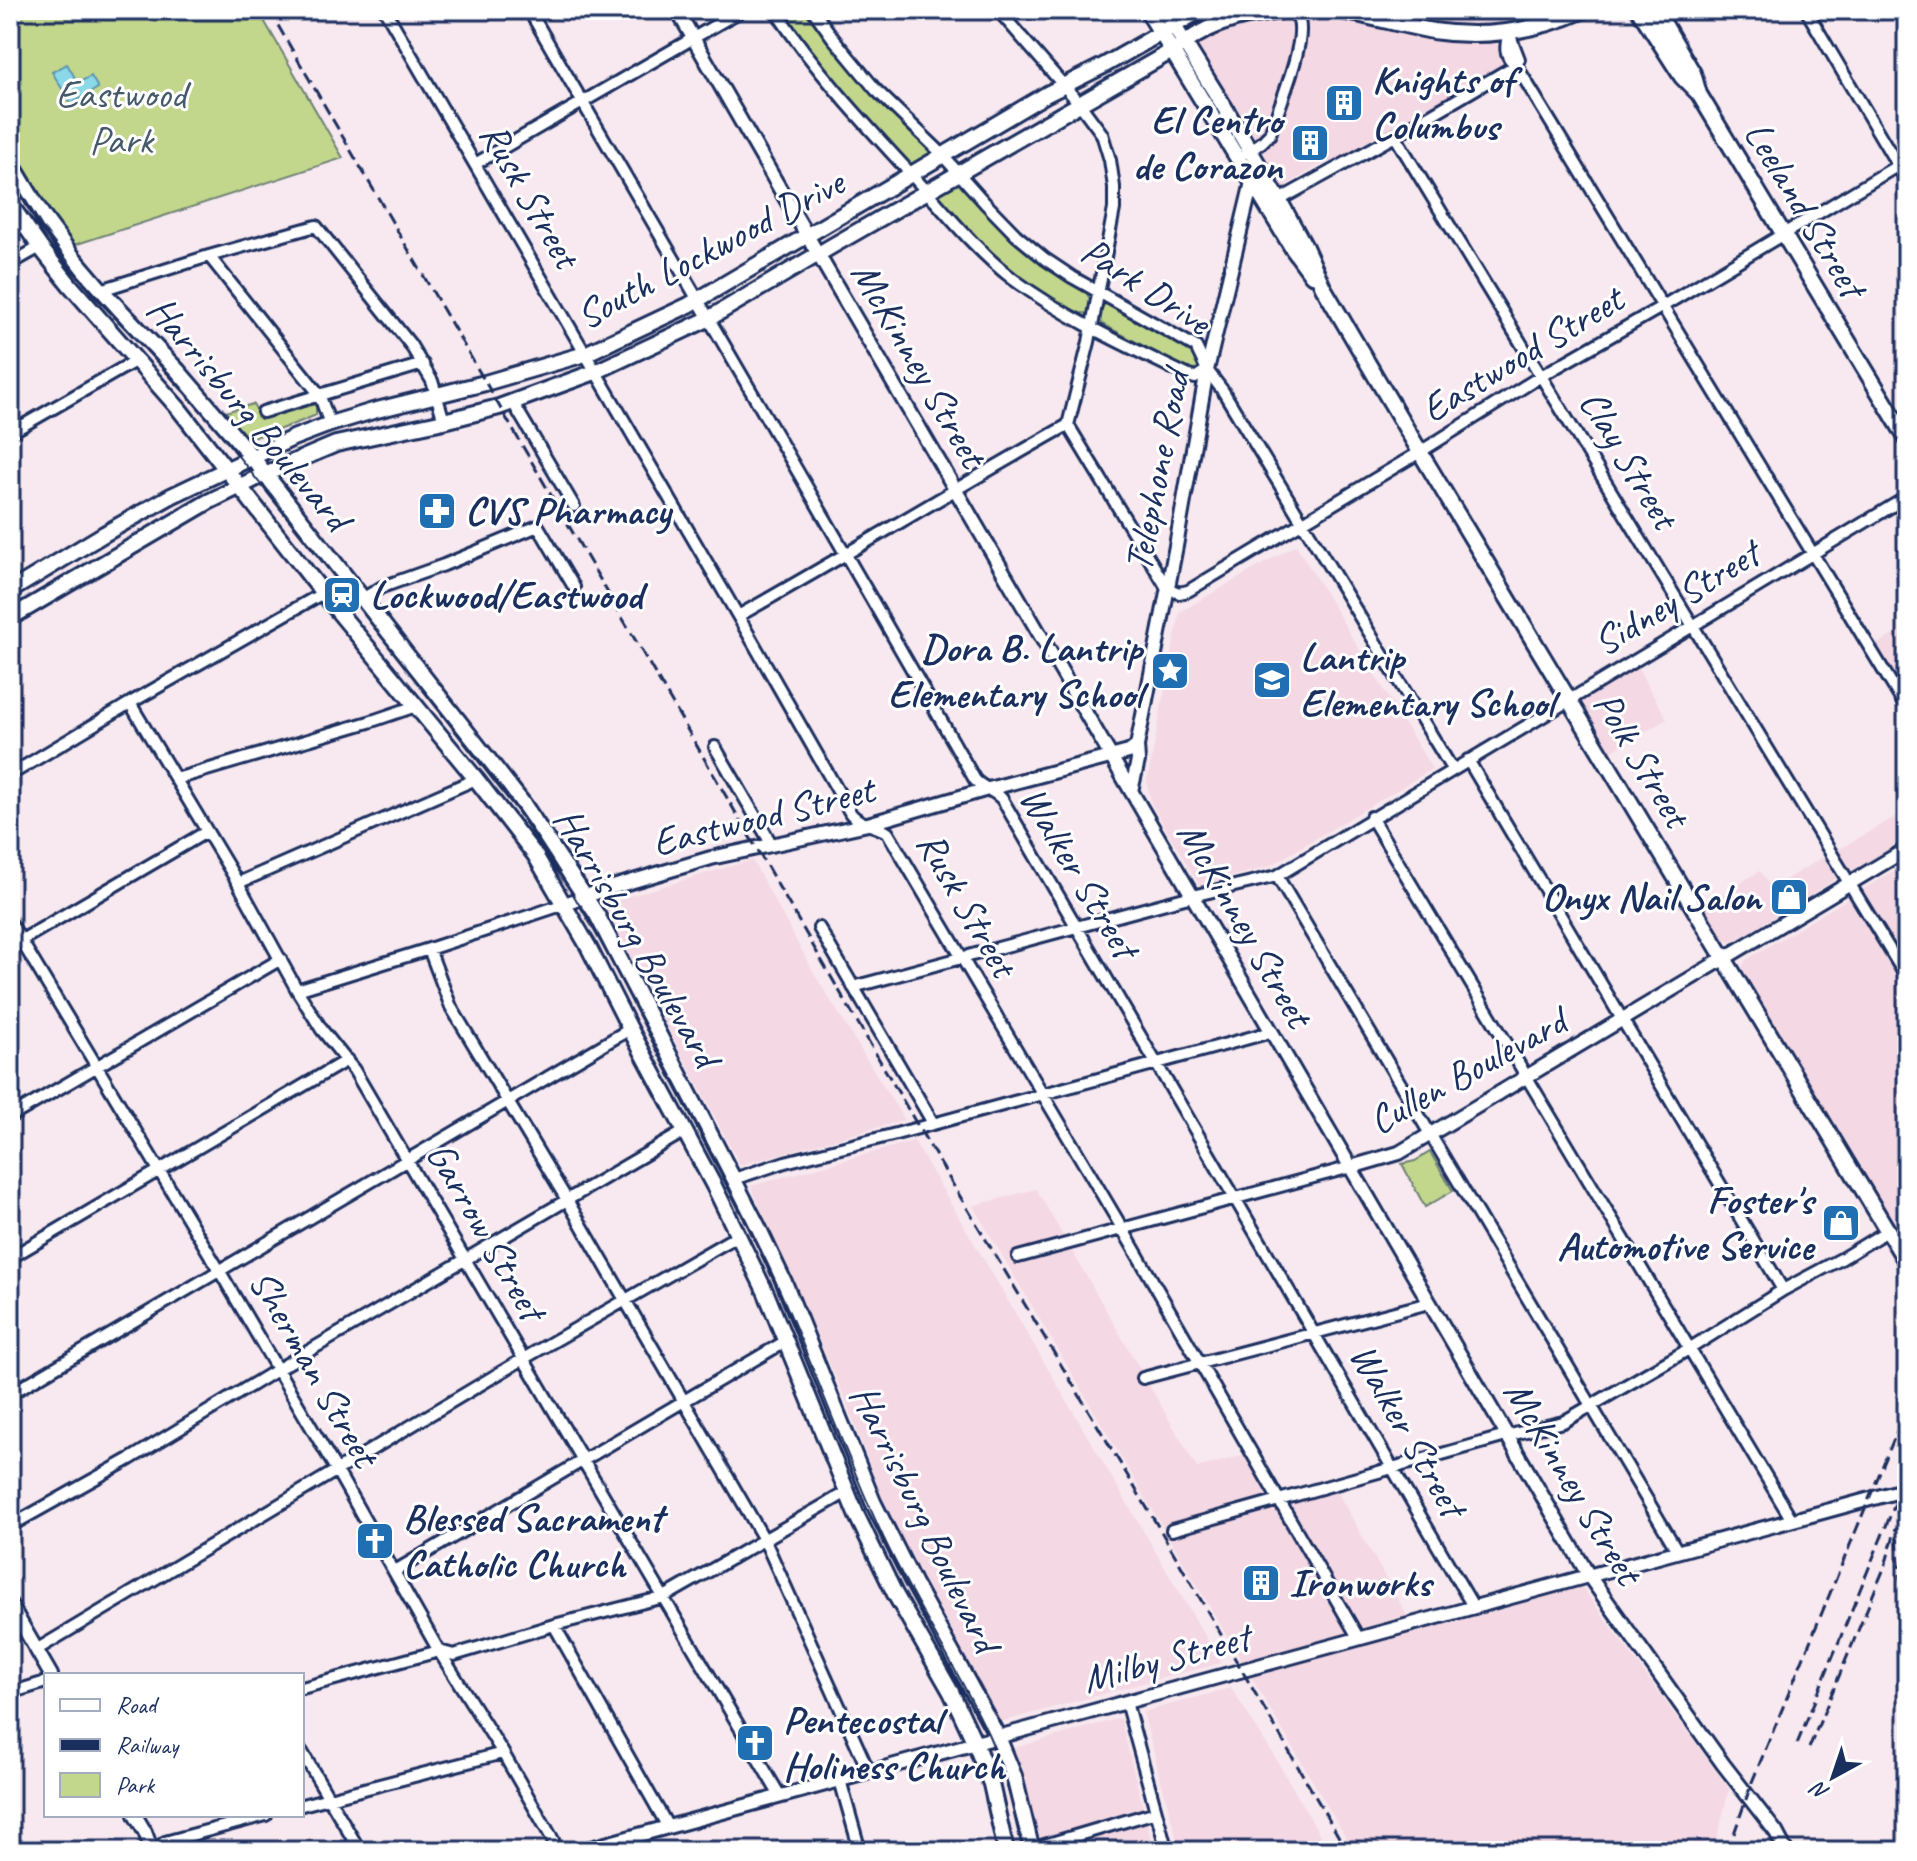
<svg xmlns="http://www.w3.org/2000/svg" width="1917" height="1861" viewBox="0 0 1917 1861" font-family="Caveat,sans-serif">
<rect width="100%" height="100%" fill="#f8e8ef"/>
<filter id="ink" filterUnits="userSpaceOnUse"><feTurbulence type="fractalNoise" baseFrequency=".0125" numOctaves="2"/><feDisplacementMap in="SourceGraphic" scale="16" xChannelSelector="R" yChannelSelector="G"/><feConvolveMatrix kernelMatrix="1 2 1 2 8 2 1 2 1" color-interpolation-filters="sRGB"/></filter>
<g filter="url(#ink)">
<path fill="#f4d8e4" d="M1371,10h197l-12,5 -40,9 -41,3 -36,-4z
M1276,18h48l36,5 52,13 33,5 50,2 4,3 7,16 -1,4 -170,102 -6,-8 -46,27 -6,-3 -77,-129 -2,-8 1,-4 5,-3 36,-14z
M1296,545l136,224 -164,98 -69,18 -48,-82 -4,-21 33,-170z
M1907,627v50l-9,5 -22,-37z
M1636,666l31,53 -57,33 -29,-46v-4z
M1907,810v29l-52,30 -5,1 -4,-2 -10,-17z
M1827,855l10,15v7l-4,4 -93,57 -10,4 -5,-2 -23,-34 58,-35 11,17z
M752,860l64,117 88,143 -164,45 -137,-261z
M1907,863v384l-76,-125 -89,-151 1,-6 3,-5z
M914,1141l251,427 56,95 -86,22 -127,35 -7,1 -5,-3 -40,-79 -69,-128 -40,-108 -96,-217z
M1036,1189l161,279 52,-14 28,50 58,-16 72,128 -160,44 7,15 242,-64 86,-24 147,202 -15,62h-360l-381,-645z
M1231,1688l45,71 53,92h-149l-37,-139z
M1120,1718l34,133h-116l-30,-101z"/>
<path fill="#c2d68c" stroke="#6e8275" stroke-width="2" d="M10,10h248l85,148 -272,88 -61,-103z
M782,10h25l32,44 93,100 -19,12 -3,-1c-45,-50 -92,-99 -128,-155z
M956,181h3l41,44 34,31 52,36 5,9 -3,12c-10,2 -19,-5 -28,-10 -49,-26 -86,-65 -122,-106l1,-6z
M1106,304l92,52 3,15 -6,2 -93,-49c-4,-7 -4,-17 4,-20z
M312,400l4,7v8c-11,5 -61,25 -69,22 -9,-3 -17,-18 -22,-25l28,-8 5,8z
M1430,1152l23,39 -28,16 -23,-43 13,-3z"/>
<path fill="#8ad8e8" stroke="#5e94b1" stroke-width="2" d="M67,64l11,19 13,-7 7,12 -27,16 -19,-32z"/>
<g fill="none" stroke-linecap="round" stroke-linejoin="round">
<g stroke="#1b2f5e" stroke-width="16">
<path id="minor" d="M385,10l353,606 113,198c10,12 25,10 37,19l234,395 237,411
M529,10c149,257 300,512 446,770 9,9 19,10 27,19l472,809
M775,10c39,59 88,112 136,164 33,36 63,75 102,105 54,40 116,68 176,97l6,2 12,-8
M813,10l20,28 43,52 61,59 48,54 31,32 29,24 27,18 124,70 11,23 16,21 229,378
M998,10l81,93 23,31 8,26 4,27v22l-25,133 -21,83 99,163 12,5 9,-2 232,-139 121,-76 122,-70 244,-146
M1806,10l101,171
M1509,33c-4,13 -5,23 7,32l391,644
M1509,33l10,26 -3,6
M1395,136l512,842
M1247,153l15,-11 8,-8c8,-25 36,-90 29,-113 -1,-4 -4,-7 -6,-11
M475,164l267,-154
M1279,200l116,-64 121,-71
M209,256l110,138 11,30
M10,264l30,-17
M101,290l108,-34 107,-30 94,118 22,37 12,40
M512,401l62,105
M263,412l160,-48
M10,433l125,-72
M362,599l20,-12 62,-22 94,-39 36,61
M738,616c111,-62 219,-129 330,-191
M130,703l108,180 59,107 25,40 32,40 426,726
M715,747l57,98
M1468,760l315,530
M10,775l120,-72 193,-110
M176,779l193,-57 47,-16
M1371,817l421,703
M1277,876l401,676
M238,883l238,-104
M10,922l209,348 118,201 102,180 64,102 50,87 1,11
M819,928l114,195
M10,944l17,-7 179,-105
M429,949l22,58 116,193 198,341 104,231
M853,987l339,-91 85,-20 630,-379
M297,990l132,-41 136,-45
M10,1117l271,-158
M734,1179l51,-17 111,-28 375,-102
M1018,1257l333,-90
M10,1258l337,-198
M1143,1378l286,-75
M10,1394l620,-365
M10,1526l120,-67 148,-90 407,-238
M1172,1530l334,-94 57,-14 126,-73 94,-59 58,-31 46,-28
M395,1571l391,-230
M554,1625l114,202
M36,1650l487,-291 214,-123
M302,1688l137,-37 15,4 100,-30 110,-28 183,-105
M10,1693l36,-11
M1126,1702l41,149
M302,1752l58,99
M840,1780l20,71
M302,1805l201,-52
M1031,1849l125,-37
M155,1851l10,-9 101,-27"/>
</g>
<g stroke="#1b2f5e" stroke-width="18">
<path id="tertiary" d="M677,10l103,179 809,1387 134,188 53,68 10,19
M1131,791l7,-30 -1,-15 39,-200 31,-176 45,-188
M565,904l38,-14 108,-32 157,-34 113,-33 148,-39 8,-6
M1351,1167l48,-14 508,-304
M10,1604l41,71
M135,1815l10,17 7,19
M580,1851l1327,-362"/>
</g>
<g stroke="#1b2f5e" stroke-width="20">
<path id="secondary" d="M1147,10l146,239 19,26
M1164,10l61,98 54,92 26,47 18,40 97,165 487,811
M1336,10c32,5 64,15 97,21 52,8 103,0 151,-21
M1639,10l43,67 17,17 208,345
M1656,10l37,63 6,21
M10,161l34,57 28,38 29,34 77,81 74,86 272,348 73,110 160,310 27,57 89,220 40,80 85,155 16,39 18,75
M10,204l30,43 30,38 109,124 144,184 153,186 59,76 53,91 42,83 84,157 52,107 90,221 39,80 56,98 24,51 16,41 15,67
M10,591l94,-57 67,-38 122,-58 37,-14 43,-13 112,-28 100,-29 104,-49 358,-211 56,-28 98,-56
M10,618l198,-116 57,-28 71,-30 108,-23 55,-14 96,-35 113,-53 124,-73 352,-202c31,-25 71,-31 109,-34"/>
</g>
<use href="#minor" stroke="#fff" stroke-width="10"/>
<use href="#tertiary" stroke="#fff" stroke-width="12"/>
<use href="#secondary" stroke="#fff" stroke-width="14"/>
<path stroke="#1b2f5e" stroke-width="2" d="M10,175l32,52 37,49 132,146 291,366c59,78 104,162 149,248 40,77 81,153 118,231 40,86 71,175 110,261 32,72 77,136 110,208 16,37 25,76 36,115"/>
<path stroke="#1b2f5e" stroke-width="3" stroke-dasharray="12 6" stroke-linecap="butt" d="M269,10l650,1118 243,405 185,318
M1901,1482l6,-31
M1897,1538l3,39 7,22
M1797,1744l98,-240 7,-33
M1809,1748l76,-182 11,-38
M1728,1851l24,-69 155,-375"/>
</g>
</g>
<defs>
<g id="building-square" transform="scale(2)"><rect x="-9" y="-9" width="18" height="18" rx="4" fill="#1f6fb2" stroke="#fff"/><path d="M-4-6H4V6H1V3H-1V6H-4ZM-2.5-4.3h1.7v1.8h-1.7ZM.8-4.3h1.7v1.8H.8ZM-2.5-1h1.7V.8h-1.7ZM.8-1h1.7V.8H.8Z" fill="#fff"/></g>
<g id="pharmacy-square" transform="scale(2)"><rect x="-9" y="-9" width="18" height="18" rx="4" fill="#1f6fb2" stroke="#fff"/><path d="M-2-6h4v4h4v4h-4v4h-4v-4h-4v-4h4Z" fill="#fff"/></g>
<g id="station-square" transform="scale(2)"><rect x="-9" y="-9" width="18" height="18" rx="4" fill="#1f6fb2" stroke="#fff"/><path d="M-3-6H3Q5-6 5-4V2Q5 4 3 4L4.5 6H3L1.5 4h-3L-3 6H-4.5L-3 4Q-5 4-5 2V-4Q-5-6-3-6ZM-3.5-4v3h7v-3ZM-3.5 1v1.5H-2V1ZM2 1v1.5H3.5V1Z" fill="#fff"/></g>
<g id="sight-square" transform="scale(2)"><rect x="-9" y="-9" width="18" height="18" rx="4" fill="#1f6fb2" stroke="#fff"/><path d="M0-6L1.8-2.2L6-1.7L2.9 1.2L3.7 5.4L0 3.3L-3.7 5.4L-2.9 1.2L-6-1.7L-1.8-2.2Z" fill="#fff"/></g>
<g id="school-square" transform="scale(2)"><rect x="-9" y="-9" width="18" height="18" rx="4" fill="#1f6fb2" stroke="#fff"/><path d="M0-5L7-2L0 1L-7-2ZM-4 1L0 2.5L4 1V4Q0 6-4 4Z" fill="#fff"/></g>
<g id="shop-square" transform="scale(2)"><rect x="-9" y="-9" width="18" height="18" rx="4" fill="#1f6fb2" stroke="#fff"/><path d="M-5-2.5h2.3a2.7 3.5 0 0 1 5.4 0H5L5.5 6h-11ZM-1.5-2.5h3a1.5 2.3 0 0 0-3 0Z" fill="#fff"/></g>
<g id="church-square" transform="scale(2)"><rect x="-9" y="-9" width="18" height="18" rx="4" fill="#1f6fb2" stroke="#fff"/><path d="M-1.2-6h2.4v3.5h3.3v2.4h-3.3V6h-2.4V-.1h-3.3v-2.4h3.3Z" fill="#fff"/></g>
</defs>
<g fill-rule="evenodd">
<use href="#building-square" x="1344" y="103"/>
<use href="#building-square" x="1310" y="143"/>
<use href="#pharmacy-square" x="437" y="511"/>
<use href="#station-square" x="342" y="595"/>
<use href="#sight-square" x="1170" y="671"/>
<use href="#school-square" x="1272" y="680"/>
<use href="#shop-square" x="1789" y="897"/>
<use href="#shop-square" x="1841" y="1223"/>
<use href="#church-square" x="375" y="1541"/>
<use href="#building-square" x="1261" y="1583"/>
<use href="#church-square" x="755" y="1743"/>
</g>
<g text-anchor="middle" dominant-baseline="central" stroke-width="6" stroke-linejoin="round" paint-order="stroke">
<g font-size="40" font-weight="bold" fill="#1b2f5e" stroke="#fff" text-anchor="start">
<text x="1372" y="80">Knights of<tspan x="1372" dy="46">Columbus</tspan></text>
<text x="1282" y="120" text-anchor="end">El Centro<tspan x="1282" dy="46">de Corazon</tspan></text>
<text x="465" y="511">CVS Pharmacy</text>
<text x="370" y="595">Lockwood/Eastwood</text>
<text x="1142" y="648" text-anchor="end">Dora B. Lantrip<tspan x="1142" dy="46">Elementary School</tspan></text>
<text x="1300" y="657">Lantrip<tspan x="1300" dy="46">Elementary School</tspan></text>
<text x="1761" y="897" text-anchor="end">Onyx Nail Salon</text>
<text x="1813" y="1200" text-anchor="end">Foster's<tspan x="1813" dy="46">Automotive Service</tspan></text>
<text x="403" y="1518">Blessed Sacrament<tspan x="403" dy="46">Catholic Church</tspan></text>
<text x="1289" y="1583">Ironworks</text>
<text x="783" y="1720">Pentecostal<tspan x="783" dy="46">Holiness Church</tspan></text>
</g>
<g font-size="40" fill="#45596a" stroke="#fff">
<text x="121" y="94">Eastwood<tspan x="121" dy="46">Park</tspan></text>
</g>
<g font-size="40" fill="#1b2f5e" stroke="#fff">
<text transform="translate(530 195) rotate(60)">Rusk Street</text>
<text transform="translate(1805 209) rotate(59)">Leeland Street</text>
<text transform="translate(710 249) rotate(-28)">South Lockwood Drive</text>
<text transform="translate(1146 286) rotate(33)">Park Drive</text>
<text transform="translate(1522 354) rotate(-31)">Eastwood Street</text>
<text transform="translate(919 364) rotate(60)">McKinney Street</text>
<text transform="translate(249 413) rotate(50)">Harrisburg Boulevard</text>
<text transform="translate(1629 459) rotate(59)">Clay Street</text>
<text transform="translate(1157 471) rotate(-79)">Telephone Road</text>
<text transform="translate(1676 598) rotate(-31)">Sidney Street</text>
<text transform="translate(1642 759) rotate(59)">Polk Street</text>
<text transform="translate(763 816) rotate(-14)">Eastwood Street</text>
<text transform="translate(1079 872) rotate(59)">Walker Street</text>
<text transform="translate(967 904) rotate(60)">Rusk Street</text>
<text transform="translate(1245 924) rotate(60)">McKinney Street</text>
<text transform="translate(637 937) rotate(60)">Harrisburg Boulevard</text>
<text transform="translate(1467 1071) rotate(-29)">Cullen Boulevard</text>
<text transform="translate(486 1231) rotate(60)">Garrow Street</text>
<text transform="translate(314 1368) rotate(60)">Sherman Street</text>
<text transform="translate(1408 1430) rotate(60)">Walker Street</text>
<text transform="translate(1573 1482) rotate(59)">McKinney Street</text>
<text transform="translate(925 1518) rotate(64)">Harrisburg Boulevard</text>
<text transform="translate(1166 1658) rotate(-15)">Milby Street</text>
</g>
</g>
<rect width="1917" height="1861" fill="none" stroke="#fff" stroke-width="40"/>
<rect x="20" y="20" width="1877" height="1821" fill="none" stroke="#1b2f5e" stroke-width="3" filter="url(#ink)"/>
<rect x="44" y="1673" width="260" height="144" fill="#ffffff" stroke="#a4acbf" stroke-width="2"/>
<rect x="60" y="1699" width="40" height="12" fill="#ffffff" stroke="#a4acbf" stroke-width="2"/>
<text x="116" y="1713" font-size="24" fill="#1b2f5e">Road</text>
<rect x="60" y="1739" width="40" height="12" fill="#1b2f5e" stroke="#a4acbf" stroke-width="2"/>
<text x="116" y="1753" font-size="24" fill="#1b2f5e">Railway</text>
<rect x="60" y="1773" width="40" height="24" fill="#c2d68c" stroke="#a4acbf" stroke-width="2"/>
<text x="116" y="1793" font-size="24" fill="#1b2f5e">Park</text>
<g transform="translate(1833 1777) rotate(220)" stroke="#ffffff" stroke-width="6" paint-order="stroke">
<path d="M0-6L14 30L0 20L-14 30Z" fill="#1b2f5e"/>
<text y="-12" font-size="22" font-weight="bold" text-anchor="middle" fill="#1b2f5e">N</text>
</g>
</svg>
